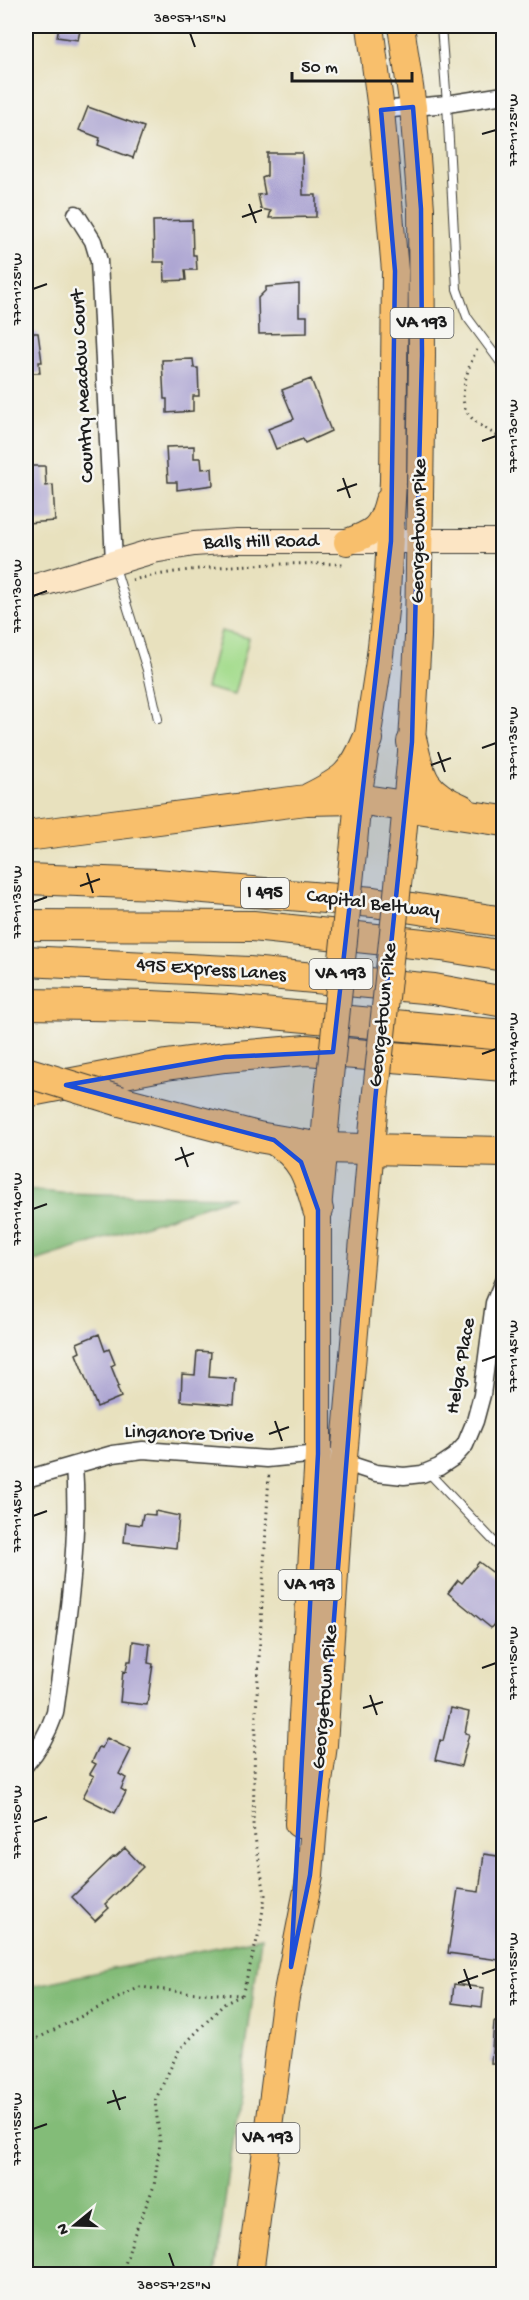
<svg xmlns="http://www.w3.org/2000/svg" width="529" height="2300" viewBox="0 0 529 2300" font-family="'Gochi Hand',sans-serif">
<rect width="100%" height="100%" fill="#f6f6f2"/>
<filter id="ink" filterUnits="userSpaceOnUse"><feTurbulence type="fractalNoise" baseFrequency=".0167" numOctaves="2"/><feDisplacementMap in="SourceGraphic" scale="12" xChannelSelector="R" yChannelSelector="G"/><feConvolveMatrix kernelMatrix="1 2 1 2 8 2 1 2 1" color-interpolation-filters="sRGB"/></filter>
<filter id="wash" filterUnits="userSpaceOnUse"><feTurbulence type="fractalNoise" baseFrequency=".008" numOctaves="4" result="noise"/><feDisplacementMap in="SourceGraphic" scale="24" xChannelSelector="R" yChannelSelector="G"/><feGaussianBlur stdDeviation="1.35" result="paint"/><feColorMatrix in="noise" values="0 0 0 0 0 0 0 0 0 0 0 0 0 0 0 0 0 1.4 0 .05"/><feComposite in="paint" operator="in"/></filter>
<g filter="url(#wash)">
<rect width="100%" height="100%" fill="#e8e1be"/>
<path fill="#a4dc8d" stroke="#607c54" stroke-width="1.5" d="M221,631l28,7 -15,57 -28,-7z"/>
<path fill="#83bc78" stroke="#506c4a" stroke-width="1.5" d="M26,1190l35,3 172,4 -207,67z
M261,1938l-46,336h-189v-287z"/>
<g id="blocks">
<path fill="#aca4d2" d="M59,26h22l-3,14 -21,-3z
M88,107l56,20 -11,31 -35,-13 2,-7 -21,-8z
M267,153h35l1,42h13v22l-47,1 2,-7 -10,-2 -3,-14 7,-1 -3,-16 5,-2z
M192,220l1,35h3l1,15h-12l1,10 -21,1 -1,-19h-10l-1,-41z
M299,284v32h8v17l-48,1 -1,-36 8,-8v-3z
M26,333h12l4,29h-3l1,11h-14z
M193,359l1,9h4l1,28h-6v15l-26,2v-14h-3l-2,-39z
M311,379l20,52 -26,12 -2,-4 -27,10 -8,-20 26,-10 -12,-29z
M194,446v12h7l1,11 10,-1 1,17 -36,5v-8h-9l-2,-35z
M26,466h19l1,20 7,-1 2,36 -29,2z
M99,1334l6,17 4,-2 6,15 -4,2 8,20 -2,1 4,10 -24,10 -21,-53 4,-2 -3,-9z
M197,1351l14,1 -2,25 27,2 -2,26 -53,-4 1,-27 13,1z
M155,1511l24,5 -3,32 -52,-6 2,-19 15,2 2,-11 12,1z
M479,1562l25,19v51l-10,-8 -3,4 -43,-35 10,-13 4,3z
M133,1641l17,3 -2,19 5,1 -6,41 -27,-3 3,-31 3,1 2,-11h3z
M451,1708l18,4 -4,21 4,1 -8,32 -26,-6 5,-20 3,1z
M107,1738l24,12 -12,24 7,4 -5,11 5,3 -11,21 -32,-16 11,-21 -4,-2 6,-10 -4,-2 7,-15 3,1z
M125,1848l18,19 -38,37 4,4 -14,13 -23,-24 42,-41 1,1z
M484,1854l20,3v71l-5,32 -51,-7 10,-64 21,3z
M454,1984l30,4 -2,19 -30,-4z
M494,2022l10,1v41l-13,-1z"/>
</g>
</g>
<g filter="url(#ink)">
<use href="#blocks" fill-opacity="0" stroke="#3b3a34" stroke-width="1.5"/>
<g fill="none" stroke-linecap="round" stroke-linejoin="round">
<g stroke="#3b3a34" stroke-width="10">
<path id="lane" d="M441,26l6,78 10,185 10,28 37,50
M114,564l33,106 11,49
M428,1472l76,80"/>
</g>
<g stroke="#3b3a34" stroke-width="19">
<path id="street" d="M381,110l66,-6 57,-9
M76,214l17,27 6,20 15,300
M26,1479l87,-25 30,-4 124,9 51,-5 58,19 28,3 18,-2 17,-7 15,-10 11,-12 10,-24 7,-26 12,-92 10,-24
M26,1764c14,-16 22,-31 29,-51 11,-83 25,-165 19,-248"/>
</g>
<g stroke="#3b3a34" stroke-width="26">
<path id="secondary" d="M26,589l127,-38 41,-7 43,-3h267"/>
</g>
<g stroke="#3b3a34" stroke-width="28">
<path id="primary" d="M347,542c26,-9 34,-13 41,-41
M353,853l5,-54 22,-144 7,-62 6,-112 2,-210 -14,-161 -11,-84
M401,857l11,-115 6,-105 4,-282 -1,-146 -8,-102 -12,-81
M298,1824l4,-108 16,-262v-244l10,-114
M250,2274l35,-272 25,-127 5,-63 9,-67 14,-218 37,-426"/>
</g>
<g stroke="#3b3a34" stroke-width="32">
<path id="highway" d="M412,742c8,38 12,51 49,67
M310,798c34,-17 43,-23 58,-59
M26,836l280,-36 52,-1 146,22
M26,879l130,5 217,18 131,20
M26,925l227,1 189,20 62,10
M26,961l223,11 185,17 70,13
M26,1004l125,2 78,4 275,25
M26,1092l140,-27 59,-8 81,-7 198,16
M120,1101l138,36 64,11 182,4
M274,1140c30,17 35,38 44,70"/>
</g>
<path stroke="#3b3a34" stroke-width="3" stroke-dasharray="1.5 4.5" stroke-linecap="butt" d="M477,350c-8,13 -19,46 -11,60 6,13 26,22 38,30
M132,580c71,-16 142,-17 213,-16
M242,1995l18,-66 5,-34 -12,-69 2,-94 14,-258
M26,2042l8,-2 106,-53 42,5 58,3
M122,2274l12,-39 20,-49 6,-43 -5,-42 24,-51 45,-46 18,-9"/>
<use href="#lane" stroke="#fff" stroke-width="8"/>
<use href="#street" stroke="#fff" stroke-width="16"/>
<use href="#secondary" stroke="#fce5c4" stroke-width="24"/>
<use href="#primary" stroke="#f8bf6c" stroke-width="26"/>
<use href="#highway" stroke="#f8bf6c" stroke-width="30"/>
<g stroke="#3b3a34" stroke-width="28" stroke-linecap="butt">
<path id="primary-bridge" d="M328,1096l25,-243
M375,1101l26,-244"/>
</g>
<g stroke="#3b3a34" stroke-width="32" stroke-linecap="butt">
<path id="highway-bridge" d="M26,1072l94,29"/>
</g>
<use href="#primary-bridge" stroke="#f8bf6c" stroke-width="26"/>
<use href="#highway-bridge" stroke="#f8bf6c" stroke-width="30"/>
</g>
</g>
<path fill="#1d4ed8" fill-opacity="0.2" stroke="#1d4ed8" stroke-width="4.5" stroke-linejoin="round" d="M413,107l8,102 1,146 -10,387 -37,359 -51,644 -14,130 -19,92 27,-513v-244l-17,-48 -27,-22 -208,-55 159,-28 108,-5 58,-511 4,-270 -14,-161z"/>
<path fill="none" stroke="#1c1c1c" stroke-width="2" d="M190,33l5,14M482,134l14,-4M249,204l7,19M242,217l20,-7M33,289l14,-5M482,441l14,-5M343,478l7,20M337,491l20,-7M33,596l14,-5M482,748l14,-5M438,752l7,20M431,765l20,-7M87,873l6,20M80,886l20,-7M33,902l14,-5M482,1054l14,-5M181,1147l7,20M175,1160l19,-7M33,1209l14,-5M482,1361l14,-5M275,1421l7,20M269,1434l20,-7M33,1516l14,-5M482,1668l14,-5M370,1695l7,20M363,1708l20,-6M33,1822l14,-5M464,1969l7,20M482,1974l14,-5M458,1983l20,-7M113,2090l7,20M107,2103l19,-6M33,2129l14,-5M169,2253l5,14"/>
<g text-anchor="middle" dominant-baseline="central" stroke-width="5" stroke-linejoin="round" paint-order="stroke">
<g fill="#f6f6f2" stroke="#5d5d5c" stroke-width="1.5">
<rect x="390.5" y="308" width="63" height="30" rx="4.5"/>
<rect x="241" y="878" width="48" height="30" rx="4.5"/>
<rect x="309.5" y="959" width="63" height="30" rx="4.5"/>
<rect x="278.5" y="1570" width="63" height="30" rx="4.5"/>
<rect x="236.5" y="2123" width="63" height="30" rx="4.5"/>
</g>
<g font-size="18" font-weight="bold" fill="#1c1c1c">
<text x="422" y="323">VA 193</text>
<text x="265" y="893">I 495</text>
<text x="341" y="974">VA 193</text>
<text x="310" y="1585">VA 193</text>
<text x="268" y="2138">VA 193</text>
</g>
<g font-size="20" fill="#1c1c1c" stroke="#f6f6f2">
<text transform="translate(84 386) rotate(-93)">Country Meadow Court</text>
<text transform="translate(420 531) rotate(-89)">Georgetown Pike</text>
<text transform="translate(261 543) rotate(-1)">Balls Hill Road</text>
<text transform="translate(373 905) rotate(7)">Capital Beltway</text>
<text transform="translate(211 971) rotate(4)">495 Express Lanes</text>
<text transform="translate(384 1015) rotate(-84)">Georgetown Pike</text>
<text transform="translate(462 1366) rotate(-80)">Helga Place</text>
<text transform="translate(189 1435) rotate(2)">Linganore Drive</text>
<text transform="translate(326 1697) rotate(-85)">Georgetown Pike</text>
</g>
</g>
<rect width="529" height="2300" fill="none" stroke="#f6f6f2" stroke-width="66"/>
<g transform="translate(75 2225) rotate(251)" stroke="#f6f6f2" stroke-width="4.5" paint-order="stroke">
<path d="M0-4.5L10 22L0 15L-10 22Z" fill="#1c1c1c"/>
<text y="-9" font-size="16" font-weight="bold" text-anchor="middle" fill="#1c1c1c">N</text>
</g>
<path d="M292 72v9h120v-9" fill="none" stroke="#1c1c1c" stroke-width="3"/>
<text x="301" y="72" font-size="18" fill="#1c1c1c" stroke="#f6f6f2" stroke-width="4.5" paint-order="stroke">50 m</text>
<rect x="33" y="33" width="463" height="2234" fill="none" stroke="#1c1c1c" stroke-width="2"/>
<g font-size="15" text-anchor="middle" fill="#1c1c1c">
<text x="190" y="22">38°57'15"N</text>
<text transform="translate(512 130) rotate(-90)" y="5">77°11'25"W</text>
<text transform="translate(16 289) rotate(-90)" y="5">77°11'25"W</text>
<text transform="translate(512 436) rotate(-90)" y="5">77°11'30"W</text>
<text transform="translate(16 596) rotate(-90)" y="5">77°11'30"W</text>
<text transform="translate(512 743) rotate(-90)" y="5">77°11'35"W</text>
<text transform="translate(16 902) rotate(-90)" y="5">77°11'35"W</text>
<text transform="translate(512 1049) rotate(-90)" y="5">77°11'40"W</text>
<text transform="translate(16 1209) rotate(-90)" y="5">77°11'40"W</text>
<text transform="translate(512 1356) rotate(-90)" y="5">77°11'45"W</text>
<text transform="translate(16 1516) rotate(-90)" y="5">77°11'45"W</text>
<text transform="translate(512 1663) rotate(-90)" y="5">77°11'50"W</text>
<text transform="translate(16 1822) rotate(-90)" y="5">77°11'50"W</text>
<text transform="translate(512 1969) rotate(-90)" y="5">77°11'55"W</text>
<text transform="translate(16 2129) rotate(-90)" y="5">77°11'55"W</text>
<text x="174" y="2289">38°57'25"N</text>
</g>
</svg>
